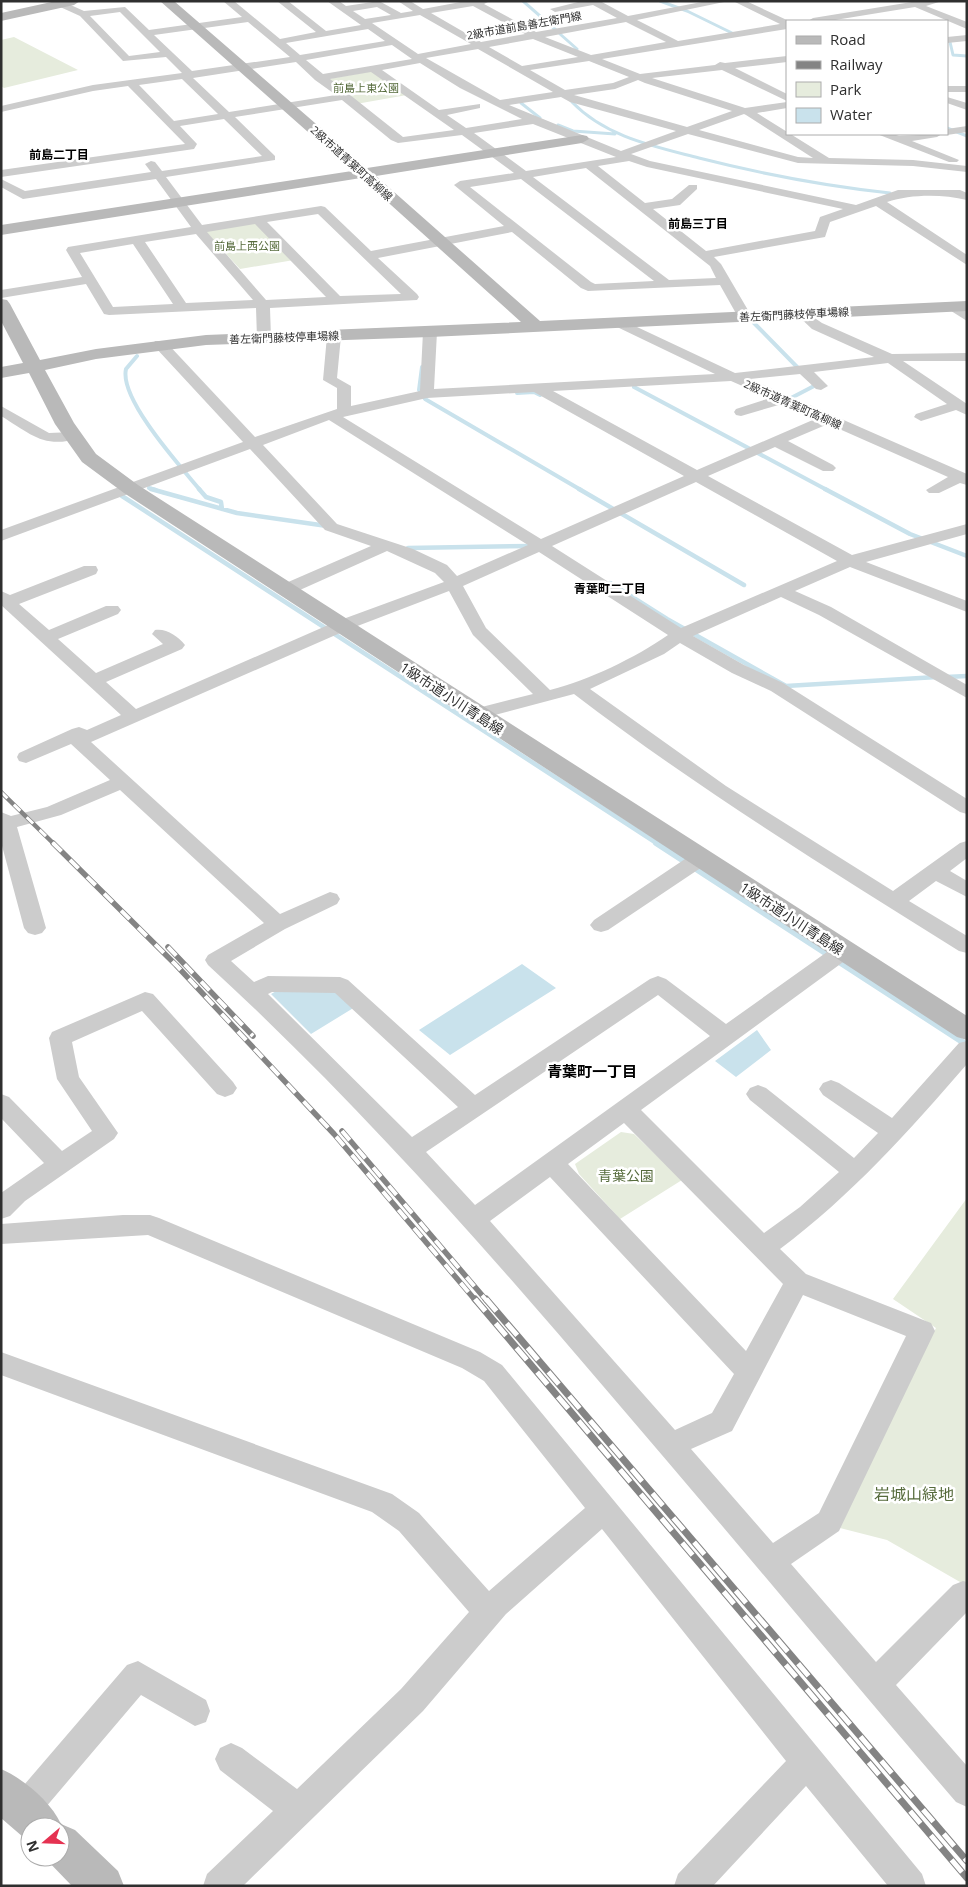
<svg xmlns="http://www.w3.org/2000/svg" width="968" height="1887" viewBox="0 0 968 1887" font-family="'Open Sans','Noto Sans JP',sans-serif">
<rect width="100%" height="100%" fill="#fff"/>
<path fill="#e6ecdd" d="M14,37l64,33 -74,18 -3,-2v-46z
M373,71l34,24 -51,9 -28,-25z
M255,222l39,38 -54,9 -36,-39z
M621,1132l13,2 48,46 -62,39 -41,-45 -4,-10z
M967,1198v388l-80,-46 -47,-12 63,-137 33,-63 -43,-29z"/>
<path fill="#c9e2ec" d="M522,964l34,24 -106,67 -31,-25z
M280,989l55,1 20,17 -44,27 -40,-40z
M757,1030l14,20 -35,27 -21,-16z"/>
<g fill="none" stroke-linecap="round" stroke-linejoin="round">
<path stroke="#c9e2ec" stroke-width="3" d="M523,1l33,29
M660,1l27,10 45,22
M560,34l17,15 -6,3
M950,42l3,13 14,1
M572,102c34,35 81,44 127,56 63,16 126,28 191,35
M521,103l19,15
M558,125l15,6 42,3
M947,128l20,8"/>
<path stroke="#c9e2ec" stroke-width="4" d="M754,323l47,48
M137,356l-11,13c-7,30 55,98 74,121
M422,367l-3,23 6,9 156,91
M634,387l193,103
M517,393l17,-1 6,3
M791,398l25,-13 -3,-2
M149,488l7,2"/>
<path stroke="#c9e2ec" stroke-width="4.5" d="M151,489l86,24 90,13
M199,489l7,8 15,5 1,7
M579,489l165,96
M825,489l85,45 57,22
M122,496l536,348
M408,548l123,-2
M610,583l57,36 119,67 151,-9
M946,677l21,-1"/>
<path stroke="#c9e2ec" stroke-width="6" d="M656,843l311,202"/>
<path fill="#ccc" fill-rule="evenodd" d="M223,1h11l46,38 36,-7 -39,-31h11l38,30 35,-6 -34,-24h12l7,5 33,-5 22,12 12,-2 -15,-10h12l13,8 43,-8h24l-6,3 52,28 81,-14 -24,-13 -38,7 -5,-3 32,-8h18l28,15 79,-15h22l-92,19 41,21 102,-17 -47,-23h13l43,20h-2v8l-185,30 38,15 75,-9 5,-3 5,1 62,-7v6l-52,6 52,26v7l-65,-31 -70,8 93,30 42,-6v6l-30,5 72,45 84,2 54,6v6l-54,-6 -115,-3 -110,-29 -57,20 19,7 206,44 42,-15h62l7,3v7c-25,-6 -56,-6 -80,2l80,53v10l-91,-59 -46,16 -5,15 -111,20 7,7 31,53 -7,4 -7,-4 -18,-32 -132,6 -7,-3 -69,-56 -134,26 39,36 2,3 -2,3 -147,8 1,30 -7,4 -7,-4 -1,-30 -147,7 -5,-1 -18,-30 -85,14v-8l81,-13 -16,-27 2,-3 123,-20 -35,-48 -133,20 -22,-12v-8l24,12 126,-19 -6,-8 6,-3 4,1 7,9 100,-15 -38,-37 -44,7 17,18 -3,5 -193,28v-7l184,-26 -57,-58 -35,5 -92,21v-6l92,-21 89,-12 -16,-16 -43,4 -43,-45 -22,-10v-4h6l20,9 41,-4 24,23 93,-13zM473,6l52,28 -44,8 -50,-29zM377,7l14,8 -26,4 -12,-8zM120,12l40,40 -31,4 -39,-40zM420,15l51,29 -53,10 -46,-31zM248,22l42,35 -98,14 -38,-36zM626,22l40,20 -75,13 -46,-18zM368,29l17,12 -85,14 -14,-12zM533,39l45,18 -56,9 -33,-19zM392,45l20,14 -89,15 -17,-14zM478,49l75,43 -53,8 -74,-42zM589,61l40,16 -16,6 -48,7 -35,-20zM296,62l19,18 21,15 -107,17 -36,-34zM420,63l40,25 62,31 -56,9 -19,-13 33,-7v-4l-41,6 -57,-40zM371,72l83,58 -51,7 -73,-58zM182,79l36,35 -44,7 -35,-36zM638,80l7,3 87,28 -45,16 -113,-32 41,-6zM561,97l9,5 106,29 -55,20 -112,-46zM342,100l49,40 7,3 64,-8 52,38 -54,8 -6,4 50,41 -133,25 -46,-44 -4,-1 -119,19 -36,-48 109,-17v-4l-40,-39zM744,114l2,1 67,43 -15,-1 -99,-27zM533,124l83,33 -90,14 -52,-38zM629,161l18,6 196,42 -23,8 -5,14 -109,20 -53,-42 27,-4 17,-16v-4h-8l-17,14 -27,4 -47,-37zM586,168l124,98 6,12 -47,2 -136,-103zM521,179l133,102 -59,3 -4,-2 -121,-95zM318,214l83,80 -61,2 -73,-74zM255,224l71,73 -60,3 -59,-68zM196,234l57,66 -67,3 -41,-61zM133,244l40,60 -60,3 -33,-54z
M918,1h24l-16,5 41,16v7l-52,-22 -86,14h-21l5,-3z
M967,35v6l-20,2v-6z
M947,86h20v6h-20z
M947,97l20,6v7l-20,-7z
M967,126v6l-20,3 -4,-1h4v-5z
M877,134h16l6,2 43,-2 -5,3 -25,4 47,19 -2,2h-8z
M953,302l14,8v11l-19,-12 -2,-3 2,-3z
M803,310l19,13 70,31 75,-1v8h-64l64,43v11l-11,-5 -35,11 -7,-4 2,-3 31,-10 -59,-41 -74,9 14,14 -7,4 -5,-1 -16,-15 -50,5 217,95v11l-7,-2 -21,10h-10l-3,-3 22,-13 -120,-53 -40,17 45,24 3,3 -3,3h-10l-48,-24 -67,29 144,79 115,-31v10l-101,28 101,39v11l-117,-45 -55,24 36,16 136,78v13l-148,-83 -38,-18 -88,39 51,29 39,18 184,116v15l-7,-2 -189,-121 -39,-18 -52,-30 -16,11 -74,35 136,97 167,105 67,-48 7,-2v17l-17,13 17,10v16l-31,-16 -27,20 58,35v17l-8,-2c-131,-82 -262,-163 -385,-257l-98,26 -6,-2 -3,-4 3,-4 63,-16 -60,-59 -24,-44 -102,39 -256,112 189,172 50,-22 7,2 3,5 -3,5 -52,25 -54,32 23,21 14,-6 72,1 8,3 127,115 175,-116 8,-3 8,3 60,45 108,-77 8,-2 8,2 3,5 -3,5 -209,153 123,123 36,-26 39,-35 -89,-72 -4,-6 4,-6 8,-3 8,3 88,70 24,-25 -55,-38 -4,-6 4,-6 8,-3 8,3 53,35 67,-75 8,-2v23c-58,67 -116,132 -187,185l26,25 125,49 4,8 -96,200 -48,33 85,98 77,-77 10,-4 4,1v30l-71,73 71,81v41l-11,-5c-116,-135 -230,-273 -347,-409 -127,-149 -256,-295 -401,-428l-3,-5 3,-5 56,-32 -144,-133 -59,25 -44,12 29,101 -4,5 -7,2 -7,-2 -4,-5 -23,-86v-30l10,4 36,-9 63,-27 -39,-36 -45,19 -7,-2 -2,-4 2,-4 53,-24 7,-2 8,3 34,-15 -120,-110v-14l9,4 74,-29h12l2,4 -2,4 -77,30 30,26 57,-24h12l3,4 -3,4 -60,25 38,34 67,-29 -11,-10 3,-4c11,-2 23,6 30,15l-3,4 -76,33 30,27 199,-87 109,-40 -9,-9 -48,-22 -96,43h-12l-2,-4 2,-4 92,-40 -46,-16 -75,-81 -249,92v-11l242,-88 -88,-95 -2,-3 2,-3h10l90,96 82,-28v-21l-14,-8 4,-44 7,-4 7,4 -4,42 14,8v20l69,-15 3,-59 7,-4 7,4 -3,57 281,-15 -100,-48 -2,-3 2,-3 5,-1 115,54 139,-16 -62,-28 -16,-15zM731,381l39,17 -34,11 -2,3 2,3 5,1 41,-12 33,15 -118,51 -144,-79zM534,392l150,84 -143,63 -198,-122 84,-19zM329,420l199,125 -71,31 -10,-11 -34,-16 -76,-25 -74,-79zM696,482l141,79 -156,67 -129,-82zM539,552l129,83c-33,23 -79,45 -118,55l-64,-62 -23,-42zM272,992l63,1 123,114 -46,30 -144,-143zM658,995l52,41 -235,169 -49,-53zM624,1123l159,161 -37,67 -178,-187zM550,1177l184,197 -22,39 -37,17 -185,-209zM803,1295l103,41 -87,177 -46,30 -82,-94 41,-18z
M1,406l48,27 24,-1 7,4 -2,3c-36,9 -47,-5 -77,-23z
M701,851l7,2 3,5 -3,5 -100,67 -7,2 -7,-2 -4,-5 4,-5 100,-67z
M145,992l8,2 80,88 4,6 -4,6 -8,3 -8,-3 -75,-83 -70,31 7,35 39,56 -4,6 -89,62 -15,15 -9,3v-26l43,-30 -43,-45v-24l8,3 53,54 30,-20 -35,-52 -8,-41 3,-6z
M123,1215h27l9,3 321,134 22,13 420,509 4,12h-38l-82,-100 -93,100h-39l4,-12 108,-113 -184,-232 -96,85 -83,97 -180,175h-40l4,-12 66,-63 -53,-41 -5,-11 5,-11 11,-5 11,5 55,41 104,-100 68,-77 -70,-81 -27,-19 -371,-137v-23l391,142 27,19 70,78 96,-83 -101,-127 -22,-13 -314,-133 -147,9v-20z
M138,1661l68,39 4,11 -4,11 -11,4 -54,-31 -107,126 -11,5 -11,-5 -5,-11 5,-11 115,-134z"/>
<path fill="#b9b9b9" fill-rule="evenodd" d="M56,1h24l-6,4 -73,16v-8z
M160,1h14l193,167 215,-33 5,1 2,3 -7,4 -206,33 164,145 427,-20v10l-537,26 -224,8 -110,14 -51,11 29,53 22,31 42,31 829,531v24l-10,-3 -833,-544 -42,-31 -27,-38 -26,-51 -28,5v-11l22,-4 -22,-42v-22l6,1 3,4 30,56 56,-11 110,-14 315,-13 -160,-144 -360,57v-10l351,-54z
M1,1769c23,10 50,33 60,55l14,6 43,41 6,15h-52l-28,-29h16v-30h-30v16l-29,-25z"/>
<g stroke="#848484" stroke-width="4.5">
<path id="rail-far2" d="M1,792l53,52"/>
</g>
<g stroke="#848484" stroke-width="5.5">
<path id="rail-far1" d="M53,843l123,122 158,169 142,167
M168,947l85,89
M342,1131l145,170"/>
</g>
<g stroke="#848484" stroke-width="7">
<path id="rail" d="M475,1299l492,579
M486,1299l481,562"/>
</g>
<use href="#rail-far2" stroke="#fff" stroke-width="3" stroke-dasharray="9" stroke-linecap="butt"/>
<use href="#rail-far1" stroke="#fff" stroke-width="4" stroke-dasharray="12" stroke-linecap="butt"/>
<use href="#rail" stroke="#fff" stroke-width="5" stroke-dasharray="16" stroke-linecap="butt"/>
</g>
<g text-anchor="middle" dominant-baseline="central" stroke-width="5" stroke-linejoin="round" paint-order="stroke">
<g font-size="11" fill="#2f2f2f" stroke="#fff">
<text transform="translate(524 25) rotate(-10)">2級市道前島善左衛門線</text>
<text transform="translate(352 163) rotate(42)">2級市道青葉町高柳線</text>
<text transform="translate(794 314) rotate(-3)">善左衛門藤枝停車場線</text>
<text transform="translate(284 337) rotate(-2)">善左衛門藤枝停車場線</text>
<text transform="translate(793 404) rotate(24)">2級市道青葉町高柳線</text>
</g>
<g font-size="11" fill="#566b3c" stroke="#fff">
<text x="366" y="87">前島上東公園</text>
<text x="247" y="245">前島上西公園</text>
</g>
<g font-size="12" font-weight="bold" fill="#000" stroke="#fff">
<text x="59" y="154">前島二丁目</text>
<text x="698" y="223">前島三丁目</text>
<text x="610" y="588">青葉町二丁目</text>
</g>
<g font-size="14" fill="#2f2f2f" stroke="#fff">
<text transform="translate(452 698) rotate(33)">1級市道小川青島線</text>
<text transform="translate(792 918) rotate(33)">1級市道小川青島線</text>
</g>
<g font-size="14" fill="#566b3c" stroke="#fff">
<text x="626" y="1175">青葉公園</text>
</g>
<g font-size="15" font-weight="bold" fill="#000" stroke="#fff">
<text x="592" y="1071">青葉町一丁目</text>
</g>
<g font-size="16" fill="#566b3c" stroke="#fff">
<text x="914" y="1494">岩城山緑地</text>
</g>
</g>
<rect width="968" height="1887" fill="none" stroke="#2f2f2f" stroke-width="5"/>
<rect x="786" y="20" width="162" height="115" fill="#ffffff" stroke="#acacac"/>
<rect x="796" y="36" width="25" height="8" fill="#b9b9b9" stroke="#acacac"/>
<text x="830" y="45" font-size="15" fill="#2f2f2f">Road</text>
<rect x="796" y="61" width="25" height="8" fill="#848484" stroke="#acacac"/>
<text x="830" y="70" font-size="15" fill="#2f2f2f">Railway</text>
<rect x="796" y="82" width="25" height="15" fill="#e6ecdd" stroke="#acacac"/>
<text x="830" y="95" font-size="15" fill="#2f2f2f">Park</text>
<rect x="796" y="108" width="25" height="15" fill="#c9e2ec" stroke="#acacac"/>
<text x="830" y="120" font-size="15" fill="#2f2f2f">Water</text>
<g transform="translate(45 1842) rotate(251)"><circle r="24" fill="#ffffff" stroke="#acacac"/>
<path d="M0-4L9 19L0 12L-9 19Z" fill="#e53251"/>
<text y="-8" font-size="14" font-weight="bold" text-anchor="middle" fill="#2f2f2f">N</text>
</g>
</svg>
